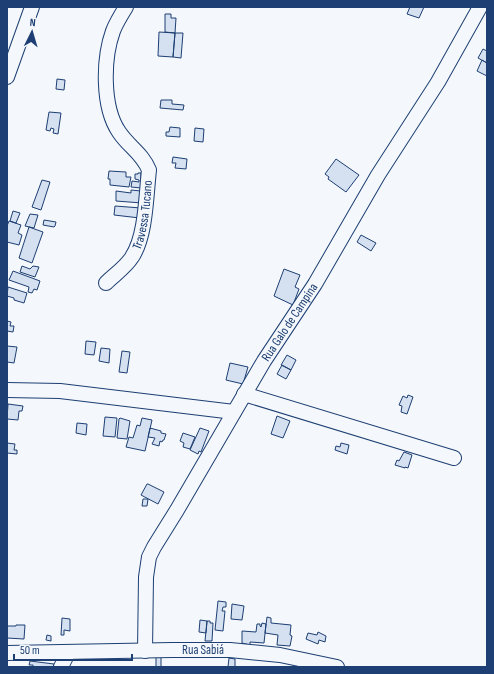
<svg xmlns="http://www.w3.org/2000/svg" width="494" height="674" viewBox="0 0 494 674" font-family="'Sofia Sans Condensed',sans-serif">
<rect width="100%" height="100%" fill="#f4f7fb"/>
<path fill="#d5e0f0" stroke="#1d3f73" d="M410,7h14l-5,11 -12,-4z
M165,14h6v4h5l-1,15 -10,-1z
M159,32l16,1 -2,24 -15,-1z
M175,33h8l-2,25 -8,-1z
M483,49l4,2v12l-9,-5z
M482,60l5,3v13l-10,-5z
M57,79l8,1 -1,10 -8,-1z
M161,100h11v4l12,1 -1,5 -23,-2z
M49,112l12,1 -3,21 -5,-1 1,-4 -3,-1 -1,3 -4,-1z
M170,127l10,1v9l-14,-1v-4h3z
M195,128l9,1 -1,13 -9,-1z
M173,157l14,2 -1,10 -11,-1 1,-5h-4z
M336,159l23,16 -13,17 -18,-13 1,-2 -4,-3z
M109,171l17,1v5h5l-2,10 -19,-2v-6h-2z
M138,173h3v15l-10,-1 1,-6 7,1v-2l-4,-1v-5h3z
M42,180l8,2 -9,28 -9,-3z
M131,190l10,1 1,12 -26,-2v-10l15,2z
M115,206l26,2 -1,10 -26,-3z
M13,211l7,2 -4,10 -6,-2z
M30,214l8,1 -4,13 -9,-2z
M44,220l12,2 -1,4 -1,1 -11,-2z
M9,221l12,4 -3,8 4,2 -3,10 -12,-3v-16z
M29,227l14,5 -11,31 -13,-5z
M361,235l15,8 -5,8 -14,-9z
M22,266l8,3 3,-3 6,1 -4,10 -15,-5z
M284,269l16,6 -5,12 4,2 -6,16 -19,-9z
M13,271l27,10 -3,9 -3,-1 -2,4 -4,-1 1,-5 -20,-7z
M8,287l19,6 -3,10 -10,-3v-2l-7,-2z
M7,321l4,1 -1,4h4l-1,6 -6,-1z
M86,341l10,1 -2,13 -9,-1z
M7,346l10,1 -3,16 -7,-1z
M101,348l9,1 -1,14 -10,-2z
M122,351l8,1 -3,21 -8,-1z
M287,355l9,5 -5,10 -10,-5z
M230,363l18,4 -5,17 -17,-4z
M282,365l9,5 -5,9 -9,-5z
M408,395l5,2 -6,17 -6,-2 1,-6 -3,-1 4,-9 4,2z
M8,404l15,2 -1,5h-3l-1,9 -11,-1z
M277,416l13,5 -7,17 -12,-4z
M105,417l12,1 -2,19 -12,-1z
M120,418l10,3 -3,18 -10,-1 2,-19z
M142,418l10,2 -7,31 -19,-4 3,-10 4,1 4,-13 3,1z
M77,423l10,1 -1,11 -10,-2z
M150,428l11,3v2l5,1 -2,6h-1l-1,2 -2,-1 -1,5 -7,-2 3,-6 -7,-1z
M200,428l9,3 -8,21 -2,-1 -1,3 -8,-4z
M183,433l12,4 -5,12 -7,-2 1,-4 -4,-2z
M7,443l8,1 -1,6h3v4l-10,-1z
M341,443l8,2 -2,9 -12,-4 1,-4 4,1z
M404,452l8,3 -4,13 -3,-1v1l-10,-3 2,-5 2,1z
M148,484l16,8 -6,12 -17,-9 6,-11z
M143,499h5l-1,7h-5z
M218,601l8,1v5h-3l-1,4h3l-2,20 -8,-1z
M232,604l12,2 -2,14 -11,-1z
M267,617l4,1v5l20,2 -1,10 2,1 -2,10 -13,-1 1,-10 -13,-2z
M62,618l8,1v12l-6,-1v5h-3z
M200,620l7,1 -1,12 -7,-1z
M207,621h3v2h3l-1,18h-7z
M262,623l4,1 -2,19 -14,-1v3l-8,-2v-12l14,1 1,-8h3v2l1,1z
M16,625h9l-1,14 -17,-1v-12h9z
M318,632l8,4 -1,6 -6,-2 -1,4 -12,-5 2,-6 9,2z
M47,635l4,1v5l-5,-1z
M156,656h5v11h-5z
M229,658l6,1v8h-7z
M30,661l24,3 -1,3h-20v-2h-4z"/>
<g fill="none" stroke-linecap="round" stroke-linejoin="round">
<g stroke="#1d3f73" stroke-width="16">
<g id="street">
<path d="M7,77l25,-70"/>
<path id="s1" d="M106,283c8,-8 20,-16 26,-26 14,-21 14,-61 17,-87 -7,-17 -20,-23 -30,-38 -17,-25 -16,-73 -6,-101 3,-8 8,-16 13,-24"/>
<path d="M7,390l53,1 174,21"/>
<path d="M244,394l210,64"/>
<path id="s2" d="M145,651l1,-74 3,-20 5,-10 23,-37 87,-149 51,-77 63,-109 60,-93 42,-75"/>
<path id="s3" d="M7,653l165,-3h58l50,5 57,12"/>
<path d="M61,667l7,-14"/>
</g>
</g>
<use href="#street" stroke="#f4f7fb" stroke-width="14"/>
</g>
<g text-anchor="middle" dominant-baseline="central" stroke-width="3" stroke-linejoin="round" paint-order="stroke">
<g font-size="13" fill="#1d3f73" stroke="#f4f7fb">
<text stroke="none"><textPath href="#s1" startOffset="81">Travessa Tucano</textPath></text>
<text stroke="none"><textPath href="#s2" startOffset="368">Rua Galo de Campina</textPath></text>
<text stroke="none"><textPath href="#s3" startOffset="196">Rua Sabiá</textPath></text>
</g>
</g>
<rect width="494" height="674" fill="none" stroke="#1d3f73" stroke-width="16"/>
<g transform="translate(32 32) rotate(5)" stroke="#f4f7fb" stroke-width="3" paint-order="stroke">
<path d="M0-3L7 15L0 10L-7 15Z" fill="#1d3f73"/>
<text y="-6" font-size="11" font-weight="bold" text-anchor="middle" fill="#1d3f73">N</text>
</g>
<path d="M14 654v6h118v-6" fill="none" stroke="#1d3f73" stroke-width="2"/>
<text x="20" y="654" font-size="12" fill="#1d3f73" stroke="#f4f7fb" stroke-width="3" paint-order="stroke">50 m</text>
</svg>
